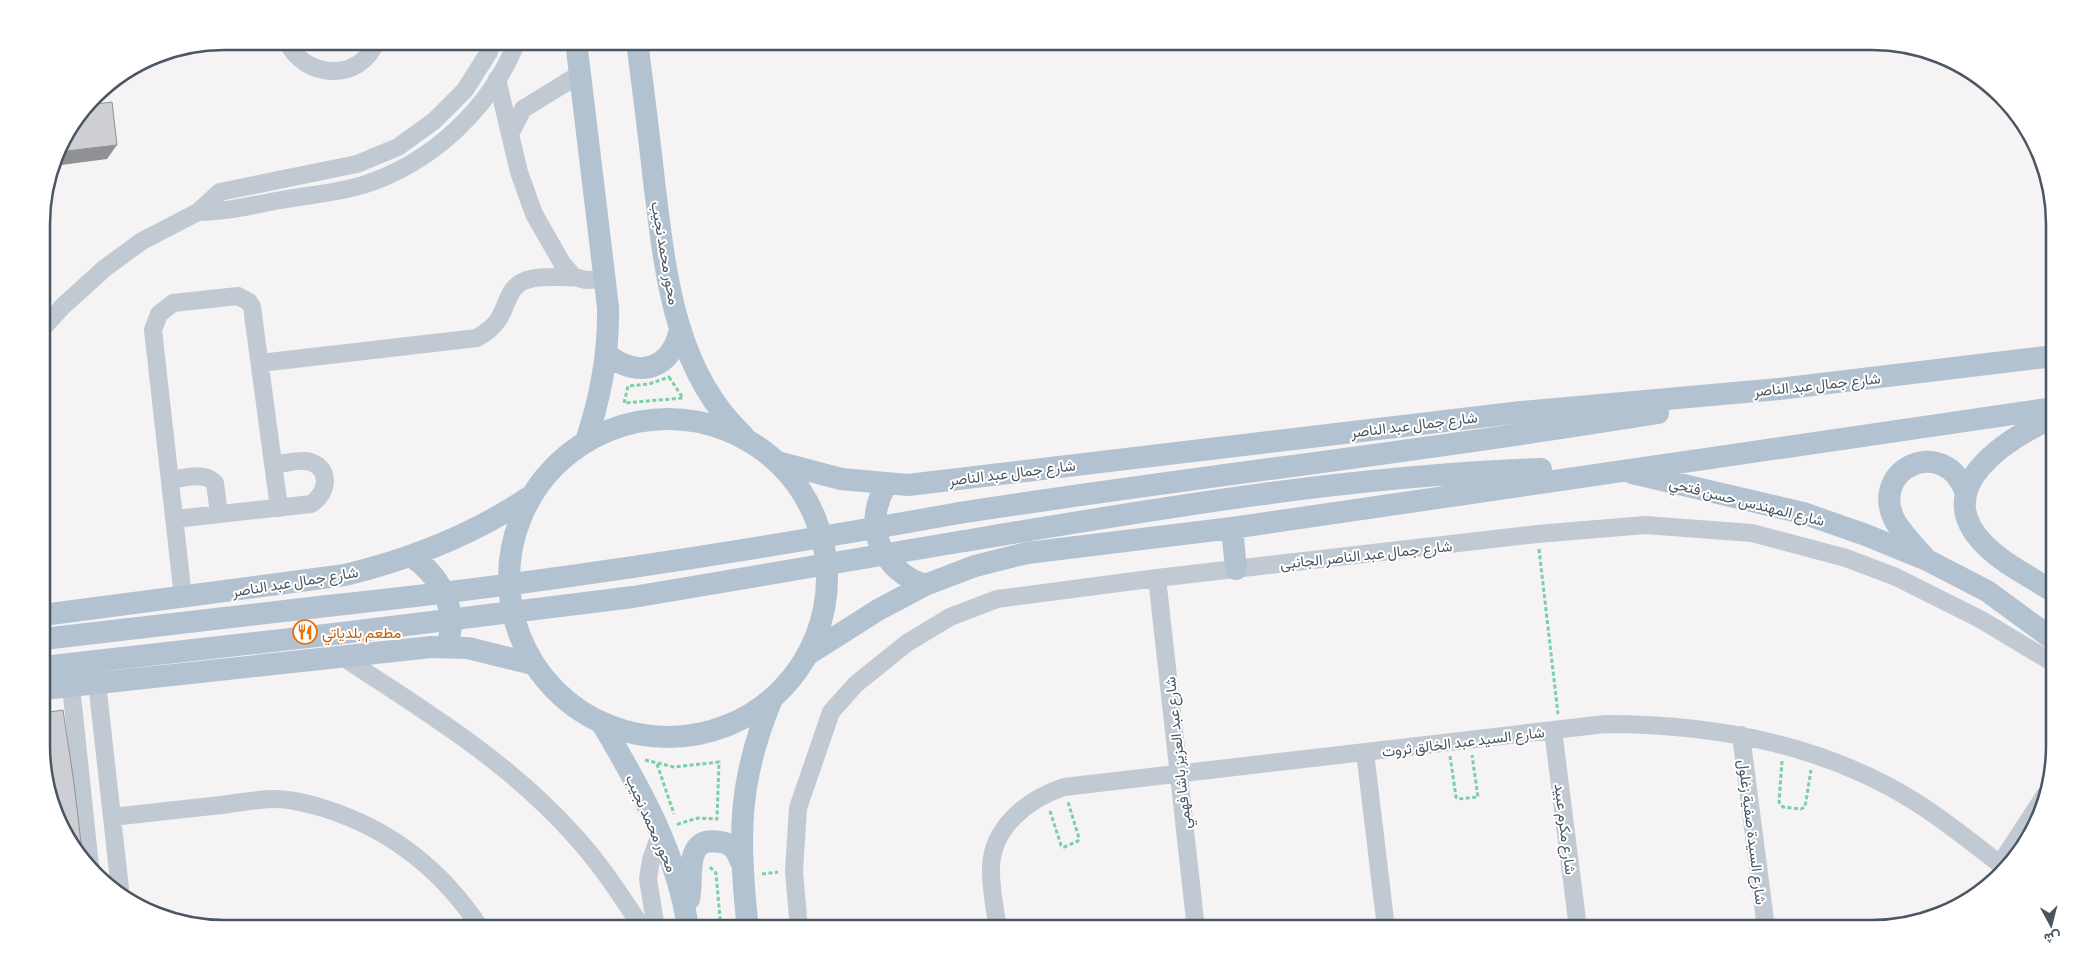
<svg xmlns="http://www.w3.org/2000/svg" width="2096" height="970" viewBox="0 0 2096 970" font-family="Barlow,Vazirmatn,sans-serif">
<rect width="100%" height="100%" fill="#f5f3f3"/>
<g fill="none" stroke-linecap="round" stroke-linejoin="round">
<path stroke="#7ad0a6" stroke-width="3" stroke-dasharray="4 2.5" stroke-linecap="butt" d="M669,377l14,21 -59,5 4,-17 21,-2z
M1539,549l19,165
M1450,756l6,41 2,2 20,-2 -6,-42
M645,760l29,7 45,-5 -2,57 -19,-1 -20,6 -1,-2
M1782,761l-3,41 4,5 18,2 4,-2 6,-37
M657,764l17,50
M1050,811l11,34 3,2 14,-6 1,-3 -11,-36
M710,867l6,6 5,56
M762,874l16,-2"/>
<path stroke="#c1cad2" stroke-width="18" d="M287,41c16,38 74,42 89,0
M497,79l22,93 15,42 28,49 12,14 12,3 20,-1
M510,134l13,-25 57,-35
M198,212c29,0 54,-7 83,-12 27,-5 56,-7 82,-15 69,-22 128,-77 154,-144
M42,329l21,-23 42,-38 37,-27 56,-29 22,-20 137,-28 41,-17 36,-26 31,-31 24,-38 4,-11
M260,363l217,-25c8,-5 16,-10 21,-18 10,-14 9,-34 29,-40 14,-5 33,-2 47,-3
M170,480c14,-2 34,-9 45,3l4,31
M175,519l136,-15c19,-12 20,-40 -6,-43 -10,-1 -22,3 -32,4
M1157,578l39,351
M183,597l-30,-267 6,-16 14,-11 65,-7 11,6 3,5 27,201
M341,656c81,53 167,105 232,178 27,29 48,62 70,95
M97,683l23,206
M71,686l19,180
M1553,730l25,198
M1741,735l25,193
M1365,752l21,176
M112,817c37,-4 73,-8 109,-12 18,-2 36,-6 53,-6 17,0 36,5 52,10 66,21 117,62 155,120
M2000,864l45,-69
M656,929l-8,-50 3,-19 9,-26
M799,929l-5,-58 4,-63 33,-96 25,-28 51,-41 43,-26 47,-18 160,-21 380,-44 108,-9 107,8 94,25 50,19 84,42 75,45
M998,929c-3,-19 -7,-39 -7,-58 -1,-43 37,-72 73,-84l541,-63c108,0 216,19 309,77 32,20 61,44 91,67"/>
<path stroke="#b3c2d1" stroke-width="22" d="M576,41l32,266c1,47 -7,89 -22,134
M637,41c6,47 12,94 17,140 11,89 20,190 89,254
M607,354c31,26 65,15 73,-25
M2054,417c-47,22 -126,70 -70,127 19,20 47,33 70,48
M509 578a159 159 0 1 1 318 0a159 159 0 1 1-318 0Z
M777,462l64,17 67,6 613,-73 258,-23 275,-33
M1632,473l171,40 63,22 61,25 60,31 67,49
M886,485c-24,41 -5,85 39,100
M959,513c233,-36 467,-62 699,-100
M1232,528l4,41
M964,541c191,-32 383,-65 577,-72
M411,556c27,18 46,49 38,83
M1925,558c-10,-12 -24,-25 -31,-39 -24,-51 50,-84 71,-28
M43,615l302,-40c66,-16 128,-40 184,-78
M43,639l284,-33
M807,655l71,-45 47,-25 50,-19 52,-13 205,-25 822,-120
M43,667l291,-33
M43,689l388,-42 37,1 65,16
M601,722c38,64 77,132 87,207
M689,899c5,-20 -7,-64 31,-57 12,1 17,9 21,20
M748,929c-10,-88 -11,-147 24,-230"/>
<path stroke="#b3c2d1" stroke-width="22" d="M327,606c212,-22 422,-55 632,-93
M334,634l299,-37 331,-56"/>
</g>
<path fill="#909195" d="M117,145l-10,14 -53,7 4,-14z"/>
<path fill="#cdcfd5" stroke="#909195" d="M112,102l5,43 -59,7 2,-9 29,-38z
M63,710l11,73 9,77 -4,-3 -36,-87v-57z"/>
<defs>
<g id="restaurant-ring" transform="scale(1.25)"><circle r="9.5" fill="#fff" stroke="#e8710a" stroke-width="1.5"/><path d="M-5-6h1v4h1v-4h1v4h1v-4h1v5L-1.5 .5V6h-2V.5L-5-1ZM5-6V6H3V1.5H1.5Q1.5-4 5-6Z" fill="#e8710a"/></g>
</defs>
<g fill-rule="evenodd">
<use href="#restaurant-ring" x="305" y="632"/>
</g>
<g text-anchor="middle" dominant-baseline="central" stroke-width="4" stroke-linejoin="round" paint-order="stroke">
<g font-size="15" fill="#4a5661" stroke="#fff">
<text transform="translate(666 253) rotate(80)">محور محمد نجيب</text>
<text transform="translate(1817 384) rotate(-6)">شارع جمال عبد الناصر</text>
<text transform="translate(1414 424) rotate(-7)">شارع جمال عبد الناصر</text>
<text transform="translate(1012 472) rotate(-7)">شارع جمال عبد الناصر</text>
<text transform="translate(1747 501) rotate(14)">شارع المهندس حسن فتحي</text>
<text transform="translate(1366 554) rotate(-6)">شارع جمال عبد الناصر الجانبى</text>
<text transform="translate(295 581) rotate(-9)">شارع جمال عبد الناصر</text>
<text transform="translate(1463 741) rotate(-7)">شارع السيد عبد الخالق ثروت</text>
<text transform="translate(1177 753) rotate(-96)">شارع عبد العزيز باشا فهمي</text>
<text transform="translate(652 823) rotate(66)">محور محمد نجيب</text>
<text transform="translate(1566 829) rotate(83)">شارع مكرم عبيد</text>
<text transform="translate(1753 832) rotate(83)">شارع السيدة صفية زغلول</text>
</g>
<g font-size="15" fill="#c56008" stroke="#fff" text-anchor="start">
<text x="322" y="632">مطعم بلدياتي</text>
</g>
</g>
<path d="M0 0H2096V970H0ZM224 50H1872A174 174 0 0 1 2046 224V746A174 174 0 0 1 1872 920H224A174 174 0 0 1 50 746V224A174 174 0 0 1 224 50Z" fill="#fff" fill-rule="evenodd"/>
<path fill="none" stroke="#4a5661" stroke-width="2.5" d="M224 50H1872A174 174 0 0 1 2046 224V746A174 174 0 0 1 1872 920H224A174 174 0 0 1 50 746V224A174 174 0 0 1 224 50Z"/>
<g transform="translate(2051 925) rotate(173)" stroke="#ffffff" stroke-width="4" paint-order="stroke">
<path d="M0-4L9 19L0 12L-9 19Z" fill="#4a5661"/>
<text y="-8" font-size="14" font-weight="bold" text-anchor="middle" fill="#4a5661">ش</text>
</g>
</svg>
